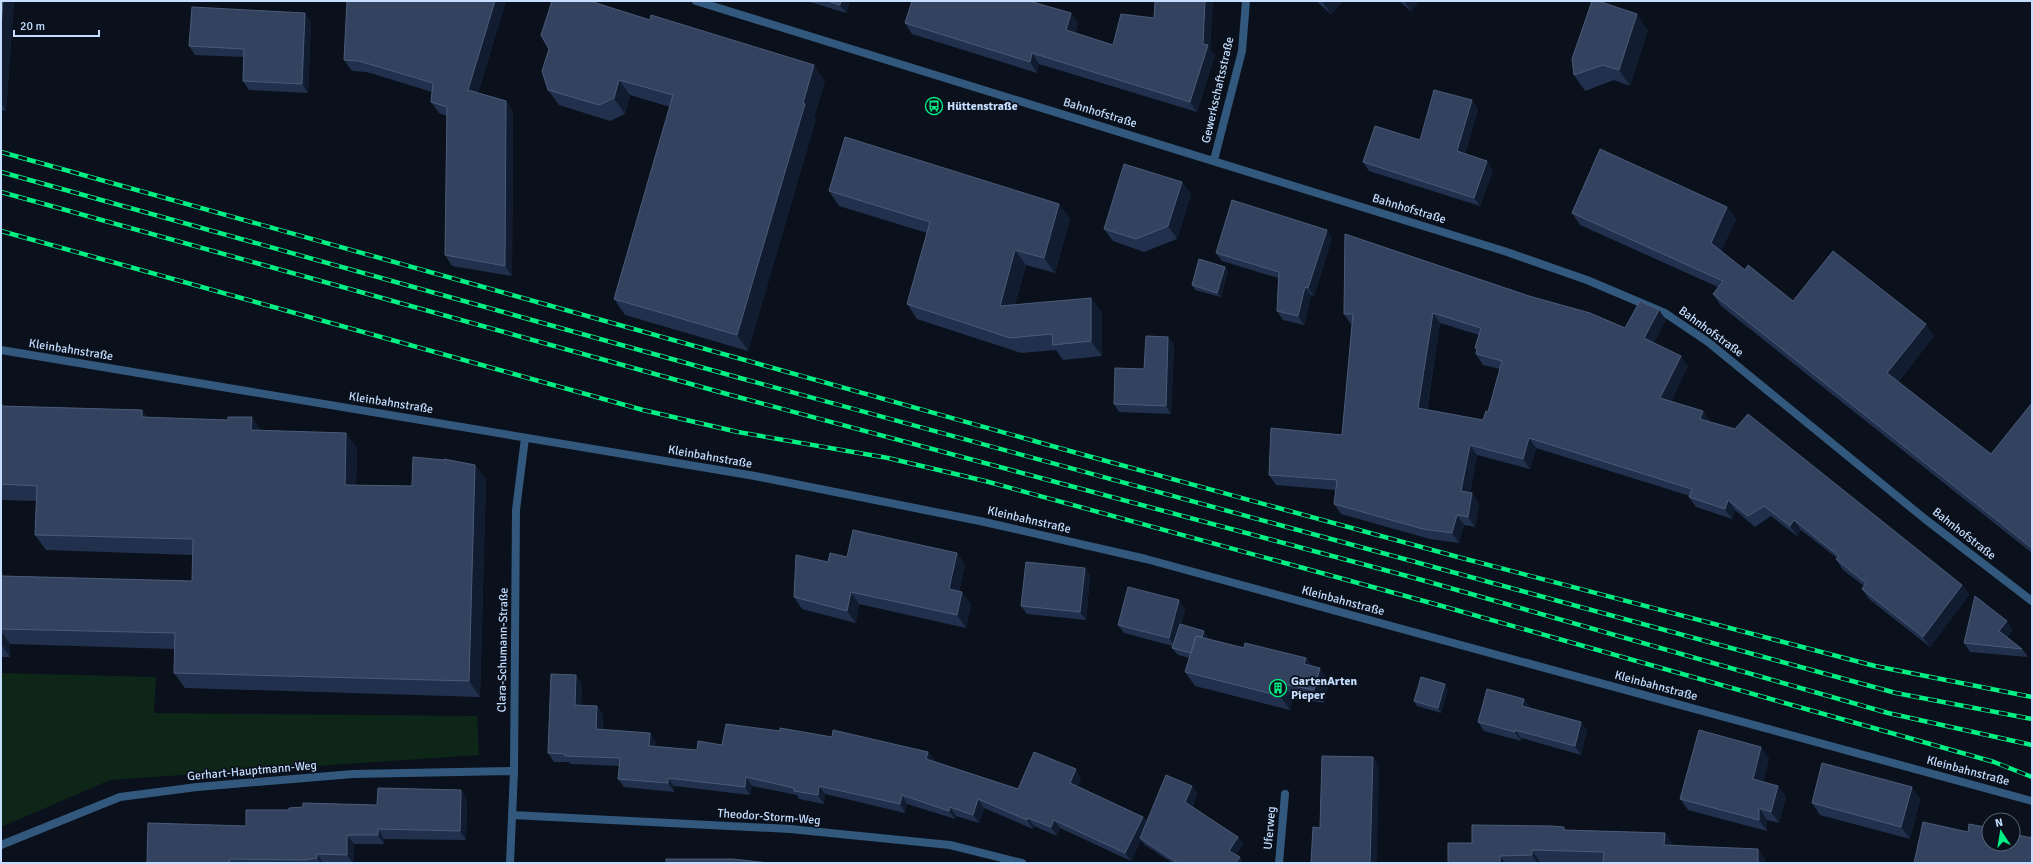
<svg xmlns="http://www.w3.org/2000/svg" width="2033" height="864" viewBox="0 0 2033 864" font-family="Signika,sans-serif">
<rect width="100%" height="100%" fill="#0a111c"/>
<path fill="#0d2617" d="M1,673l155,4 -2,36 323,3 2,39 -369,25 -109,47z"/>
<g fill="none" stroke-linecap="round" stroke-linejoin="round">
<path stroke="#32597d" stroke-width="8" d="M1214,160l28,-109 4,-50
M1,350l754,126 225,45 166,38 886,242
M512,815l278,14 160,16 72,18
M1,845l119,-48 77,-10 156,-13 161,-3
M510,863l4,-92 2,-261 9,-72
M1279,863l6,-69"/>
<path stroke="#32597d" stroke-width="8" d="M696,1l808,250 83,29 78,33 43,29 217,177 107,82"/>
<g stroke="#00f083" stroke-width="4.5">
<path id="rail" d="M1,152l1076,301 381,104 417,109 157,31
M1,172l739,206 1156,315 136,26
M1,192l733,204 688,184 466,133 144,32
M1,231l642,179 95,22 150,26 97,23 457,125 364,103 188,53 38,15"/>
</g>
<use href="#rail" stroke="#0a111c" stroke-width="3" stroke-dasharray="9" stroke-linecap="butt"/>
</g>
<path fill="#21304c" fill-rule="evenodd" d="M1,1h13l-8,110 -5,-1z
M347,1h159l-28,92 28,8 7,11 -1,164 -60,-10 -7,-11 2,-139 -8,-3 -8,-11 1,-10 -65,-20 -15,-1 -8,-11z
M807,1h43l-4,12z
M1155,1h58l-3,48 5,6 -18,57 -158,-48 -2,9 -125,-39 -7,-11 166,-10 7,10 -3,10 38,12 41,-27z
M1316,1h27l-12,13z
M1399,1h20l-8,10z
M311,22l-3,71 -59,-3 -6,-9 1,-24 -49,-2 -6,-9z
M1648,30l-18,56 -16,-6 -29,11 -11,-16z
M542,71l283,10 -11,36 2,2 -68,232 -123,-36 -11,-16 56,-192 -40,-12 -5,19 -15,7 -51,-16 -11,-15z
M1472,100l6,9 -13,45 28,16 -13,36 -111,-35 -6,-9 57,-22z
M1182,182l9,12 -14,45 -33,13 -31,-11 -9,-12z
M829,191l230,13 11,15 -15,54 -29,-8 -11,40 76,-7 11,15v43l-39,4 -7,-10 -35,3 -104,-34 -10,-15 20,-71 -88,-27z
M1727,207l9,12 -15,32 24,19 48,31 141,35 -36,46 93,72 41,-51v150l-311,-247 -8,-12 5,-7 -138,-62 -8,-12z
M1345,234l280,94 34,-18 7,10 -13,23 35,23 -17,35 32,10 7,10v1l252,163 7,10 -39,52 -61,-48 -7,-10 2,-3 -21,-16 -7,-11 1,-1 -36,-28 -4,6 -26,-20 -16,11 -20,-17 -3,9 -36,-12 -7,-10 1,-1 -154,-48 -6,21 -53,-14 -7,38h2l7,11 -4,23 -11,-2 -5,18 -29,-4 -89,-25 -7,-10 2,-14 -60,-5 -7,-10 73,-40 10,-111h-1l-7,-10zM1440,323l39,12 -4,13 2,3 -1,3 7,11 17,4 -12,43 -5,8 -56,-10z
M1332,238l-18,58 -3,-1 -7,30 -21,-5 -6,-9 1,-33 -56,-17 -6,-8z
M1225,267l3,4 -7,26 -26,-7 -3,-5z
M1168,337l6,8 -3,69 -52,-2 -5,-8 30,-35z
M1,402l3,4 138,4 5,7 114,14 96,17 -1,37 56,1 63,-21 11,15 -6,217 -295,-9 -11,-15 1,-24 -165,-5v13h-9v-86l3,5 188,5 1,-26 -147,-5 -11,-15 1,-34 -35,-1z
M957,553l8,12 -6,27h3l9,13 -5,23 -107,-24 -3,19 -54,-14 -8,-12 34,-35 19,-5z
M1085,568l5,8 -4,44 -59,-6 -6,-8z
M1185,609l-4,16 28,14 35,9 62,10 6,8 8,2 9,14 -5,21 -31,-5 -3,12 -95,-24 -10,-14 4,-14 -11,-3 -6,-7 1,-2 -49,-13 -6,-8z
M2013,630l-6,7 15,12 6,8 -58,-5 -6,-9z
M582,684l-1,22h16l6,9v14l53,13 -1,4 42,4 83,-19 52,6 96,15 6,8v1l84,28 63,-11 -3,8 65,31 4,5 45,-36 5,7 -5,14 46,30 5,7 -7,11 4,2 3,6h-70l-28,-18 -4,-5 -10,21 -71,-33 -3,8 -23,-10 -1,3 -49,-21 -5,15 -23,-7 -1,3 -48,-15 -2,9 -80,-19 -1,10 -25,-5 -2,-4 -45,-9 -2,9 -76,-9v6l-50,-5 -6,-8 2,-13 -49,-2 -2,-2h-15l-6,-9z
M1448,689l-7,24 -24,-7 -3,-5z
M1524,699l6,9 57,22 -6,25 -60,-17v3l-37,-10 -6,-9z
M1769,758l-6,24 15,4 8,11 -7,26 -12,-3v11l-79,-21 -8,-11z
M1912,787l8,12 -10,40 -90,-24 -8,-12z
M467,799l-1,41 -82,-1v5h-30v19h-207l99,-37 43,-16 88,-5z
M1566,830l99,3 8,12 93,16v2h-191l-35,-1v1h-92l24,-20z"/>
<path fill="#111c30" d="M3,1h11l-8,110 -5,-8v-75z
M495,1h11l-30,100 -8,-11z
M841,1h9l-4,12 -6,-8z
M1205,1h8l-3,48 5,6 -18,57 -7,-10 13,-58z
M1325,1h18l-12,13 -8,-11z
M1404,1h15l-8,10z
M305,13l6,9 -3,71 -6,-9z
M1071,13l7,10 -5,17 -7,-10z
M1637,14l11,16 -18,56 -11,-16z
M1032,53l7,11 -2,9 -7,-11z
M814,65l11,16 -11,36 2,2 -68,232 -11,-16 66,-232z
M619,80l11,15 -5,19 -11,-16z
M1472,100l6,9 -15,51 -6,-9z
M506,101l7,11 -1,164 -7,-10z
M1487,161l6,9 -13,36 -6,-8z
M1182,182l9,12 -14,45 -9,-13z
M1059,204l11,15 -15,54 -11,-15z
M1727,207l9,12 -16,36 -9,-12z
M1327,230l5,8 -18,58 -6,-8z
M1015,250l11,15 -15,56 -11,-15z
M1225,267l3,4 -7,26 -4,-4z
M1305,287l6,8 -7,30 -6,-9z
M1091,298l11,15v43l-11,-15z
M1659,310l7,10 -15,28 -7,-10z
M1433,313l7,10 -15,95 -7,-10z
M1926,324l8,12 -39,49 -8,-12z
M1168,337l6,8 -3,69 -5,-8z
M1681,356l7,10 -20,42 -8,-10z
M142,410l11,15 -11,-8z
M1703,411l7,10 -3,8 -7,-10z
M252,417l11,16 -12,-3z
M346,433l11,15 -1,52 -11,-15z
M1529,438l7,10 -6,21 -7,-10z
M1470,445l7,10 -9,47 -7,-11z
M475,465l11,15 -6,217 -11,-16z
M1472,493l7,11 -4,23 -7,-10z
M1728,500l7,10 -3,9 -7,-10z
M1457,515l7,10 -5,18 -7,-10z
M1794,520l7,10 -4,6 -7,-10z
M957,553l8,12 -8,37 -8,-13z
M1085,568l5,8 -4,44 -6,-8z
M1,571l10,15 -10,-9z
M1962,585l7,10 -39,52 -7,-10z
M851,592l8,12 -3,19 -9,-12z
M962,592l9,13 -5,23 -9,-13z
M1179,600l6,9 -10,38 -6,-9z
M2007,621l6,9 -8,10 -6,-9z
M1,631l9,13v13l-9,-13z
M1204,631l5,7 -12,17z
M1306,658l9,14 -11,-8z
M1320,668l9,14 -5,21 -10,-13z
M576,675l6,9 -1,30 -6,-9z
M1283,684l10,14 -3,12 -10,-14z
M1445,684l3,5 -7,24 -3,-5z
M1524,699l6,9 -8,-2z
M597,706l6,9 -1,22 -6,-8z
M1581,722l6,8 -6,25 -6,-9z
M1515,730l6,8v3l-6,-9z
M650,733l6,9 -1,12 -6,-8z
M1761,747l8,11 -8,32 -8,-11z
M928,752l6,8 -2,7 -6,-8z
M1373,757l6,9 -2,97h-7z
M1076,769l5,9 -5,13 -6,-8z
M746,777l6,9 -2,9 -5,-8z
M668,778l6,8v6l-6,-9z
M819,786l6,8 -1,10 -6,-9z
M1192,786l5,7 -7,17 -5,-8z
M1778,786l8,11 -7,26 -8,-11z
M1912,787l8,12 -10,40 -9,-12z
M461,790l6,9 -1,41 -6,-9z
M902,795l5,9 -2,9 -5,-9z
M978,799l6,9 -5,15 -6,-8z
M950,807l6,9 -1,3 -6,-8z
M1759,808l8,12v11l-8,-11z
M1143,817l5,8 -8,13 1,2 -10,21 -6,-8z
M1028,818l6,8 -1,3 -6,-9z
M1054,820l6,8 -3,8 -6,-9z
M378,829l6,10v5l-6,-9z
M1665,833l8,12v12l-9,-12z
M347,835l7,9v19h-1l-6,-8z
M1238,837l5,7 -9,14 -5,-7z
M1758,849l8,12v2h-8z
M1532,850l8,12v1h-3l-5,-8z
M317,854l6,9h-2l-4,-5z
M1500,856l5,7h-5z
M1240,857l3,6h-7z"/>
<path fill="#33435f" stroke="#4a5b78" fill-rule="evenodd" d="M1,1h2l-2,27z
M347,1h148l-27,89 38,11 -1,165 -60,-11 2,-148 -16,-5 2,-19 -74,-22 -15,-1z
M552,1h38l60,19 1,-5 163,50 -11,38 2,1 -68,231 -123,-36 59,-204 -54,-15 -5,18 -15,7 -51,-15 -6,-19 7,-22 -8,-14z
M828,1h13l-1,4z
M912,1h117l42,12 -5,17 47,15 8,-31 33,4 1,-17h50l-2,43 5,1 -18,57 -158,-49 -2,9 -125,-39z
M1592,1h6l39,13 -18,56 -16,-5 -29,10 -2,-16z
M192,7l113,6 -3,71 -59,-3 1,-32 -55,-3z
M1434,90l38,10 -15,51 30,10 -13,37 -111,-36 12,-36 45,14z
M845,137l214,67 -15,54 -29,-8 -15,56 91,-8v43l-38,4 -1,-11 -42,4 -103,-34 23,-82 -101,-31z
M1600,149l127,58 -16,36 34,27 3,-5 45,36 40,-50 93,73 -39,49 104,81 41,-51v145l-319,-254 10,-13 -151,-68z
M1124,164l58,18 -14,44 -32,13 -32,-10z
M1232,200l95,30 -19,58 -3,-1 -7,29 -21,-5 2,-39 -63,-19z
M1345,234l184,62 61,17 35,15 15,-27 15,7 4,2 -15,28 37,18 -21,42 43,13 -3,8 35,10 13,-15 214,171 -39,52 -61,-48 4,-6 -30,-24 3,-3 -45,-36 -4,6 -26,-20 -16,10 -20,-16 -3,9 -36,-12 3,-8 -163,-51 -6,21 -53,-14 -9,46 11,2 -4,24 -11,-2 -5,18 -29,-4 -89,-25 3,-24 -68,-5 2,-47 71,7 11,-121h-9zM1433,313l48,15 -6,20 2,1 -1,5 26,7 -14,51 -2,-1 -3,9 -65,-12z
M1199,259l26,8 -8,26 -25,-8z
M1146,336l22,1 -2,69 -52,-2 1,-36 29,1z
M1,406l141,4v7l86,3v-3h24l-1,13 95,3 -1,52 67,1 1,-29 31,3v-1l31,6 -6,216 -295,-8 1,-40 -174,-4v-53l191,5 1,-42 -158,-4 2,-49 -36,-2z
M853,530l104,23 -8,36 13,3 -5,23 -106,-23 -4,19 -53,-14 2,-42 32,7 2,-9 17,4z
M1026,562l59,6 -5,44 -59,-6z
M1128,587l51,13 -10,38 -51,-13z
M1975,596l32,25 -8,10 23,18 -58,-6z
M1180,624l24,7 -2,6 -6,-1 -5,17 -19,-5z
M1196,636l48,12 1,-5 61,15 -2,6 16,4 -6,22 -31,-6 -3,12 -95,-24z
M551,674l25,1 -1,30 22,1 -1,23 54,4 -1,13 48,4 1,-9 24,4 4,-21 54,7v-3l52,9 1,-7 95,22 -2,7 92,30 16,-37 42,17 -6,14 73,34 -18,36 -71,-33 -3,7 -23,-9 -1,2 -49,-21 -5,16 -23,-8 -1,4 -47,-16 -2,9 -81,-18 -1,9 -24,-4v-3l-48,-11 -1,10 -77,-9v5l-50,-4 2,-21 -55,-2v-2l-17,-1z
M1421,677l24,7 -7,24 -24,-7z
M1487,689l37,10 -2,7 59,16 -6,24 -60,-16v2l-37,-10z
M1699,730l62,17 -8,32 25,7 -7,26 -12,-4v12l-79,-21z
M1322,756l51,1 -3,106h-59l2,-36 7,1z
M1822,763l90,24 -11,40 -89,-24z
M1166,775l26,11 -7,16 53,35 -9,14 11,6 -4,6h-58l-38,-25z
M378,788l83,2 -1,41 -82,-2v6h-31v20l-30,-1v4l-12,2 -75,-1 -1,4h-82l1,-40 98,3v-16h43v-2l14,-1v-4l74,2z
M1923,822l45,10 1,-8 20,4v16h24v-10l19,4v25h-118z
M1472,825l79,1 13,1v3l101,3 -1,12 94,4v14h-155l1,-11 -72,-2v5l-32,1v7h-52v-20h24z
M666,859h67l36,4h-103z"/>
<defs>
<g id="bus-ring" transform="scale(0.9)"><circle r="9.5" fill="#0a111c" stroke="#00f083" stroke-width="1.5"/><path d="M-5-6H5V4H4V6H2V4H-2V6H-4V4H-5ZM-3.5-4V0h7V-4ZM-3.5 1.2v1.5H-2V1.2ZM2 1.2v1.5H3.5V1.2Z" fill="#00f083"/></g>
<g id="building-ring" transform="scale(0.9)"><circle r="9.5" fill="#0a111c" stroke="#00f083" stroke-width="1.5"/><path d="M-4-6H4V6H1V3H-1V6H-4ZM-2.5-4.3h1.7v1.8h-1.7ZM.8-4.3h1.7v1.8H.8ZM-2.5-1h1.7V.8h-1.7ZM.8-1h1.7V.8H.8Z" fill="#00f083"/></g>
</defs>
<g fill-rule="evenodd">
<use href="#bus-ring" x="934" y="106"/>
<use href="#building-ring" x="1278" y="688"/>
</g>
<g text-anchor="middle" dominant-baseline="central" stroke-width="3.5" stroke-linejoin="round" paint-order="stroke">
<g font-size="12" fill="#c5deff" stroke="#0a111c">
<text transform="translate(1218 90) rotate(-77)">Gewerkschaftsstraße</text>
<text transform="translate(1100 113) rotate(17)">Bahnhofstraße</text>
<text transform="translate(1409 209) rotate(17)">Bahnhofstraße</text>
<text transform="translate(1711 332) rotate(36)">Bahnhofstraße</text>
<text transform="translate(71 350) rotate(9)">Kleinbahnstraße</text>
<text transform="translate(391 403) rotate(9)">Kleinbahnstraße</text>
<text transform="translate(710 457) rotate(10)">Kleinbahnstraße</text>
<text transform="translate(1029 520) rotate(13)">Kleinbahnstraße</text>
<text transform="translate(1964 534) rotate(38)">Bahnhofstraße</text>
<text transform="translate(1343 601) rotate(15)">Kleinbahnstraße</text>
<text transform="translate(503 650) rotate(-89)">Clara-Schumann-Straße</text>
<text transform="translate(1656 686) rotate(15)">Kleinbahnstraße</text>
<text transform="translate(252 771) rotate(-5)">Gerhart-Hauptmann-Weg</text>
<text transform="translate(1968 771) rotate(15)">Kleinbahnstraße</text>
<text transform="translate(769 817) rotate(4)">Theodor-Storm-Weg</text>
<text transform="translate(1270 828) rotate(-85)">Uferweg</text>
</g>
<g font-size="12" font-weight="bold" fill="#c5deff" stroke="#0a111c" text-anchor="start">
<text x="947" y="106">Hüttenstraße</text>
<text x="1291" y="681">GartenArten<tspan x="1291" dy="14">Pieper</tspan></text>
</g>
</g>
<rect width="2033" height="864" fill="none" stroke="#c5deff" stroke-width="4"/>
<g transform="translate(2001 832) rotate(348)"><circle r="19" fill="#0a111c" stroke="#556377"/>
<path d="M0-3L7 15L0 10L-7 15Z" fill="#00f083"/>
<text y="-6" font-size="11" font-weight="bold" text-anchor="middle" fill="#c5deff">N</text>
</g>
<path d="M14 30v6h85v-6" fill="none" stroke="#c5deff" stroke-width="2"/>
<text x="20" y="30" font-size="12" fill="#c5deff" stroke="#0a111c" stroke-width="3" paint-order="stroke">20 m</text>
</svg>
